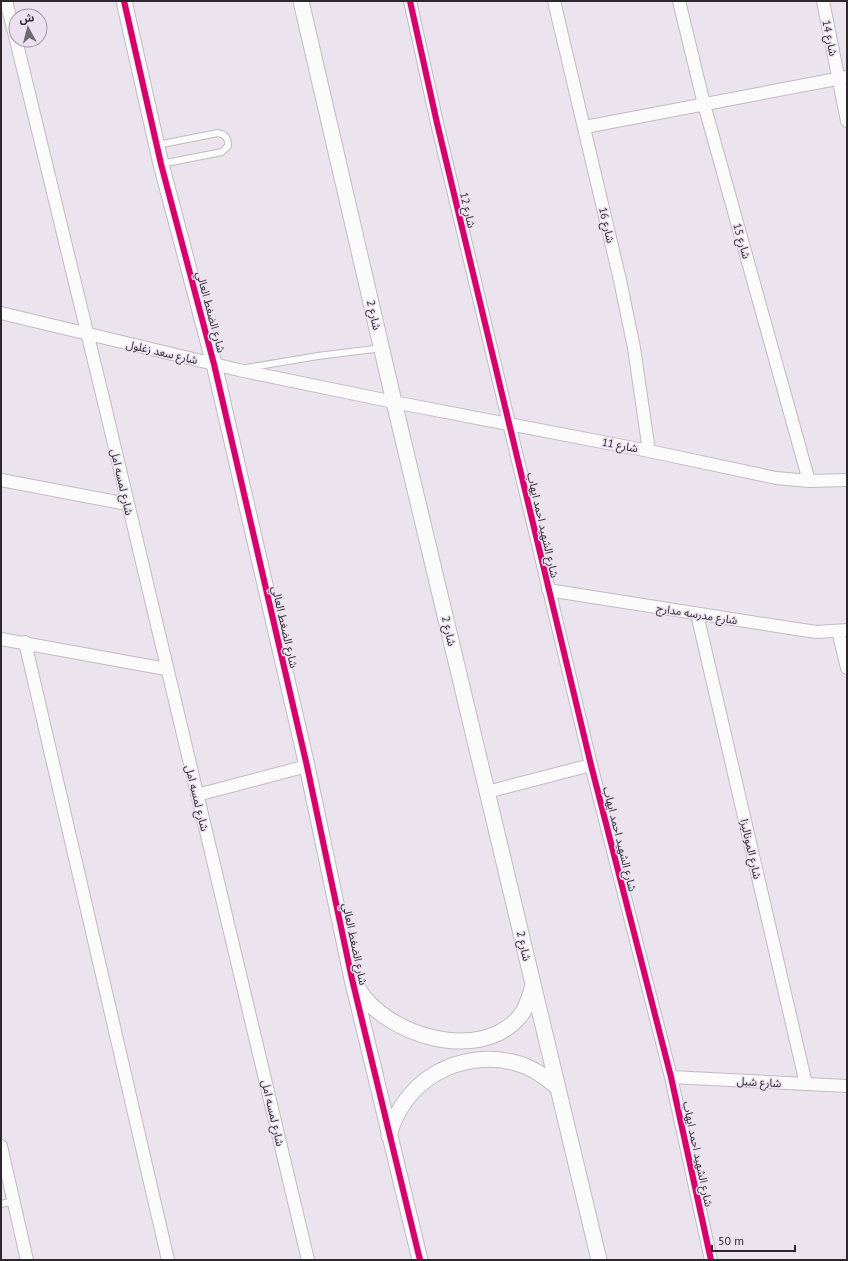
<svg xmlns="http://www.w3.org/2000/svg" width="848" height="1261" viewBox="0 0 848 1261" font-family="'PT Sans','Noto Sans Arabic',sans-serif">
<rect width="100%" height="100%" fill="#ebe4ee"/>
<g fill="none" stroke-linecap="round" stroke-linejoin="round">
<g stroke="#c0bbc1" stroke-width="8">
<path id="service" d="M157,145l61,-12c7,1 11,6 10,13l-6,6 -61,12
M246,368l72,-12 64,-8
M1,1204l13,-3"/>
</g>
<g stroke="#c0bbc1" stroke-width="14">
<path id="minor" d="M6,1l10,39
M410,1l27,122 154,642 80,312 40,183
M554,1l66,279 14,68 15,103
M679,1l25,103 105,377
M823,1l24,120
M16,40c100,406 195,813 292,1220
M585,127l262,-50
M1,313l238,57 155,32 255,49 127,27 33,3 38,-1
M1,480l126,24
M548,590l248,39 21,3 30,-2
M697,614l109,470
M838,631l9,37
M1,639l165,30
M25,642l143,618
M487,792l104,-27
M197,795l110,-29
M671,1077l176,9
M1,1146l26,114"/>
</g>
<g stroke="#c0bbc1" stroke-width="17">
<path id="tertiary" d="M124,1l37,163 53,200 93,402 45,213 68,281
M301,1l93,401 205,858
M357,987c27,48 123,78 163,29 7,-8 10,-20 13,-31
M389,1136c14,-56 71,-88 127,-73 16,4 30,14 42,25"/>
</g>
<use href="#service" stroke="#fcfbfc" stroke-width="6"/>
<use href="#minor" stroke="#fcfbfc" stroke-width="12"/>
<use href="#tertiary" stroke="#fcfbfc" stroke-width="15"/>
<g stroke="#ece1f1" stroke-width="8">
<path id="cycleway" d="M124,1l37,163 53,200 93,402 45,213 68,281
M410,1l27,122 154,642 80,312 40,183"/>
</g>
<use href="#cycleway" stroke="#d6006c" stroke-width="6"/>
</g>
<g text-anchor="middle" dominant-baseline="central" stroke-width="3" stroke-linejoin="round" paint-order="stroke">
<g font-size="11" fill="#2c282e" stroke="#ece1f1">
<text transform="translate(830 38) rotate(78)">شارع 14</text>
<text transform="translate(468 210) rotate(77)">شارع 12</text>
<text transform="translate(607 225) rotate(77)">شارع 16</text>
<text transform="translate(742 241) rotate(74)">شارع 15</text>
<text transform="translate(211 312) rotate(75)">شارع الضغط العالي</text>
<text transform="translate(374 315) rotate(77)">شارع 2</text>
<text transform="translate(162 352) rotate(13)">شارع سعد زغلول</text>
<text transform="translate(620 445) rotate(11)">شارع 11</text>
<text transform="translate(122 482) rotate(77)">شارع لمسه امل</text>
<text transform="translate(543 525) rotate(77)">شارع الشهيد احمد ايهاب</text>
<text transform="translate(697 614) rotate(9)">شارع مدرسه مدارج</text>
<text transform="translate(285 627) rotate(77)">شارع الضغط العالي</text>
<text transform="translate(449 631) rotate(77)">شارع 2</text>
<text transform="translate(197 798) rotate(76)">شارع لمسه امل</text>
<text transform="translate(620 839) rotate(76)">شارع الشهيد احمد ايهاب</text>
<text transform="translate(751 849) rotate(77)">شارع الموناليزا</text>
<text transform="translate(355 944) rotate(78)">شارع الضغط العالي</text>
<text transform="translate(524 946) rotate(77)">شارع 2</text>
<text transform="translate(759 1082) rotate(3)">شارع شبل</text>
<text transform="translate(273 1113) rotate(77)">شارع لمسه امل</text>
<text transform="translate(698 1154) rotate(78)">شارع الشهيد احمد ايهاب</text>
</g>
</g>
<rect width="848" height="1261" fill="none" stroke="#2c282e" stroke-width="4"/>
<g transform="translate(28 28) rotate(353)"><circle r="19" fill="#ece1f1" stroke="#9f97a3"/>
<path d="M0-3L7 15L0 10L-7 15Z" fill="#6f6a71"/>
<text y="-6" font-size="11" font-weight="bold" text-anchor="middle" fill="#2c282e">ش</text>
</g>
<path d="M712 1245v6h83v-6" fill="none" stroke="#2c282e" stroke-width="2"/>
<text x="718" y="1245" font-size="12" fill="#2c282e" stroke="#ece1f1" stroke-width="3" paint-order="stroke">50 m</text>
</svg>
